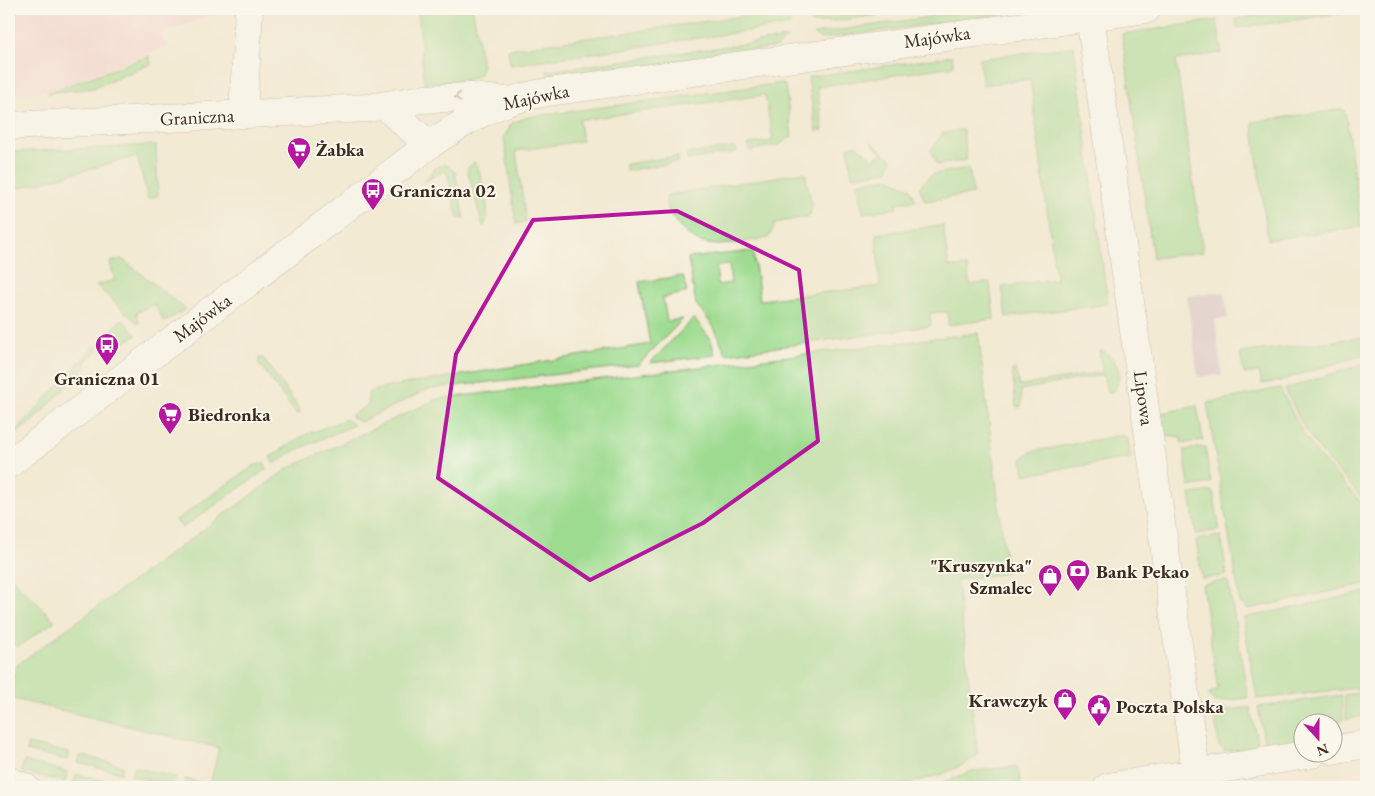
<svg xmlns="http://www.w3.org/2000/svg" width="1375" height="796" viewBox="0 0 1375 796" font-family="'EB Garamond',serif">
<rect width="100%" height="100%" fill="#fbf7ec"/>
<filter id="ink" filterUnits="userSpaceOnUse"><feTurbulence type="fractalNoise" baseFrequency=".02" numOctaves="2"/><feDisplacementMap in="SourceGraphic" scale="10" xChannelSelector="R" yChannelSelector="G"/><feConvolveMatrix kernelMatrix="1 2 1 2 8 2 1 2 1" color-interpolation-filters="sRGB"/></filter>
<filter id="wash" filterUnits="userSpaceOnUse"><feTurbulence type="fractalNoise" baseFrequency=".0096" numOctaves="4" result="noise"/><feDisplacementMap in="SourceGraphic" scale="20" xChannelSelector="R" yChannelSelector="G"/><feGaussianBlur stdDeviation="1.12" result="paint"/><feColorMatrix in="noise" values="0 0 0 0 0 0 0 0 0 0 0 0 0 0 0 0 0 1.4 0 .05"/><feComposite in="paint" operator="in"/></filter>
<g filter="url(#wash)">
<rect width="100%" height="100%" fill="#f3ead3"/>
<path fill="#f7cfd4" d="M9,9h219l-67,25 6,13 -118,44 -40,3z"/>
<path fill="#d2bdc8" d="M1224,292l4,26 -13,2 7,55 -24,2 -11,-81z"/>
<path fill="#9ddb90" stroke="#6c8257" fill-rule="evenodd" d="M418,9h55l9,58 -3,8 -12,5 -43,3z
M757,9h31l2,16 -280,40 -2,-16 250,-35z
M809,9h117l-115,15z
M982,9h24l1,5 -186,25 -7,-5z
M1301,9l65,1 -129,18 -1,-9z
M1217,20l5,33 -46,7 27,192 -50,6 -31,-224z
M787,38l-9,9 -230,33 -1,-9z
M1074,46l34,258 -102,13 -4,-30 54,-8 -26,-200 -47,6 -4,-26z
M149,56l2,8 -57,24 -47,5z
M952,56l2,10 -137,21 6,43 -7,1 -8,-54z
M781,83l4,2 7,51 -13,9 -30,6 -1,-7 25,-3 -8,-46 -186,25 3,21 -66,10 10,71 -10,2 -12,-87 8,-14 16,-6z
M1343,109l3,6 15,112 -93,13 -16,-118z
M963,130l4,30 -30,5 -6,-15 12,-17z
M871,142l21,17 -4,12 -36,5 -4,-29 8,-2 17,15 8,-7z
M156,145l2,51 -10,3 -11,-43 -128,35v-39z
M736,147l1,5 -50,8v-6z
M678,156v6l-52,9v-7z
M474,162l4,4c3,14 16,50 5,61l-16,-58z
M445,164l10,8 9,46h-6l-11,-46 -5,-1 -19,12 13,-16z
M969,168l4,26 -48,7 -6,-14 14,-13z
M805,172l7,33 -2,11 -34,7 -8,15c-38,5 -67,19 -93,-17 -5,-8 -11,-16 -8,-26z
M888,178l22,10 6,13 -19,2v5l-34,5 -6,-30z
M943,225l6,42 18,-1 3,19 20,-3 4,37 -46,6v-13l-18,1 1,13 -205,28 -12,-27 -18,-23 -8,-46 65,-7 7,49 120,-14 -4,-52zM729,265l2,18 -13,2 -2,-19z
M122,259l64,50 -22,13 -10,-18 -18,9 4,10 -2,1 -42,-39 19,-5 -5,-18z
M683,276l4,16 -24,6 4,23 16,-2 -45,46 -209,24 -69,33 -10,-6 18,-11v-12l14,-5 268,-44 -11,-62z
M694,318l17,22 4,15 -65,8z
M122,319l15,16 -30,17 -8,-8z
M978,333l29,240 -50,7 21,175c-23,19 -69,30 -99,32h-695l1,-8 25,6 9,-37 -210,-50v-9l8,-24 270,-196 150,-70z
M1366,337v17l-87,27 -17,3 -3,-12 -15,2 -4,-21z
M95,346l3,4 -14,13 2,4 -54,55 -23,17v-14l7,6z
M1103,351c15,10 22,25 10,40l-5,3 -5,-19 -82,15v17h-5l-4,-37 4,-1 3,17 84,-14 -4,-20z
M259,358h4l35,49 2,6 -4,1 -3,-4 -35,-48z
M1366,363v140l-44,-50 -18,-25 -19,-39z
M1280,388l22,44 16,23 48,53v76l-118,25 -8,-6 -33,-200z
M1197,406l6,34 -21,4 -2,-7 -22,-3 -2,-20z
M346,419l8,6 -62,27 -18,12 -4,-7 35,-22z
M1122,435l6,4 3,19 -107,17 -2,-16 7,-7z
M1205,447l6,36 -22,4 -5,-37z
M265,463l2,6 -85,59 -6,-8 79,-55z
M1213,491l7,39 -24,4 -6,-40z
M1221,536l6,39 -25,4 -6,-39z
M9,575l46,46 -36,25 -10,-1z
M1228,580l20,118 -33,4 -7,-8 10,-5 -16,-104z
M1366,592v95l-109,12 -14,-81z
M1366,692v24l-20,3 -2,-24z
M1341,695l2,25 -41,4v19l-37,4 -7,-40z
M1250,707l8,40 -33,4 -6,-5 -5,-34z
M28,744l42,9 -2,7 -42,-9z
M81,755l42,11 -2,7 -43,-10z
M24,761l43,11 -2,10 -44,-10z
M1017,766l4,18 -19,3h-71l41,-16z
M134,767l41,10 -1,9 -43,-10z
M76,774l45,10 -1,3h-31l-16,-3z"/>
</g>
<g filter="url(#ink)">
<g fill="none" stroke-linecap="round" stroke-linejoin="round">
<g stroke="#978a78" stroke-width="29">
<path id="minor" d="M1089,9l109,778
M385,106l44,39
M243,114l6,-105
M9,126l359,-18 54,-9 49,-2 35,4
M9,464l420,-319c39,-26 66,-43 113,-52l605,-84
M1332,750l34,-6
M9,781l16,6
M1108,787l204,-33"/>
</g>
<use href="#minor" stroke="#fff" stroke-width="28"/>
</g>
<defs><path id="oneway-chevron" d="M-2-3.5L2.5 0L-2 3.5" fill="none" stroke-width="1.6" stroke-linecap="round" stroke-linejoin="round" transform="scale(1.25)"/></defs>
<use stroke="#a79f9a" href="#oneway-chevron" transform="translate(458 97) rotate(177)"/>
</g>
<path d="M0 0H1375V796H0ZM677,211l122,59 19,171 -115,82 -113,57 -152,-102 18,-124 77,-134z" fill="#f3ead3" fill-opacity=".55" fill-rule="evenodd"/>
<path fill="none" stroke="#b5179e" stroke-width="4" stroke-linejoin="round" d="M677,211l122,59 19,171 -115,82 -113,57 -152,-102 18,-124 77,-134z"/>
<defs>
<g id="supermarket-pin" transform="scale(1.25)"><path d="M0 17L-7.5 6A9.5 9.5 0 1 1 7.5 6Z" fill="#b5179e" stroke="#fbf7ec"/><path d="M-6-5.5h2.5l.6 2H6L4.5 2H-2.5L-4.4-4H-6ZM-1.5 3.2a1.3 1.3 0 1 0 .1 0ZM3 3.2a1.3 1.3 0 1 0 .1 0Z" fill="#fff"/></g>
<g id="bus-pin" transform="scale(1.25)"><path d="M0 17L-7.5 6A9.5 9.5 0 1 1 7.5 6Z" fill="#b5179e" stroke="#fbf7ec"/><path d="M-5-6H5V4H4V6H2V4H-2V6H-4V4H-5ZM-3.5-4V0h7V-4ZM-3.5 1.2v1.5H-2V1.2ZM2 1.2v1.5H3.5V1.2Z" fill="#fff"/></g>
<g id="bank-pin" transform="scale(1.25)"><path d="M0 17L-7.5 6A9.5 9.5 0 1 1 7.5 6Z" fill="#b5179e" stroke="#fbf7ec"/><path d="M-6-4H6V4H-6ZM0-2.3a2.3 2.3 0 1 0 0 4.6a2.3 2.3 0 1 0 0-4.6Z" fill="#fff"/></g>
<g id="shop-pin" transform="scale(1.25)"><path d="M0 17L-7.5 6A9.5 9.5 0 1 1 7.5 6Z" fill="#b5179e" stroke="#fbf7ec"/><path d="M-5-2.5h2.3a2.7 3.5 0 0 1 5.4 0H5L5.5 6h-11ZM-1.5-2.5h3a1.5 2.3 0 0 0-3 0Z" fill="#fff"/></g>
<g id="civic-pin" transform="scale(1.25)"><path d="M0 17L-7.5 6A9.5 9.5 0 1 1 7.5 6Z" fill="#b5179e" stroke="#fbf7ec"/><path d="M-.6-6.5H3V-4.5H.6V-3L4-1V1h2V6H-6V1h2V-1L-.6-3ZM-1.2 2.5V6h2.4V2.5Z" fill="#fff"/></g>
</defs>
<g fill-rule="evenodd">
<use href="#supermarket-pin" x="299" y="149"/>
<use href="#bus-pin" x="373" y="190"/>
<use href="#bus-pin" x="107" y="345"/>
<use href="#supermarket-pin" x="170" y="414"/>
<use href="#bank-pin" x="1078" y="571"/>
<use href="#shop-pin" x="1050" y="576"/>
<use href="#shop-pin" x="1065" y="700"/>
<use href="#civic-pin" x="1099" y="706"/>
</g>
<g text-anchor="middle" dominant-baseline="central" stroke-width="4" stroke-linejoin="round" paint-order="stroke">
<g font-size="19" fill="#3b2a1e" stroke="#fbf7ec">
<text transform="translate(937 37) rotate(-8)">Majówka</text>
<text transform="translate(536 97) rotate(-12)">Majówka</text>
<text transform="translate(197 117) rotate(-3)">Graniczna</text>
<text transform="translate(202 318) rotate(-37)">Majówka</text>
<text transform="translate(1144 398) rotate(82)">Lipowa</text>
</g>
<g font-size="19" font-weight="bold" fill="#3b2a1e" stroke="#fbf7ec" text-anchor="start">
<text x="316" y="149">Żabka</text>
<text x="390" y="190">Graniczna 02</text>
<text x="107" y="378" text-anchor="middle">Graniczna 01</text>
<text x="188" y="414">Biedronka</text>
<text x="1032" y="565" text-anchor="end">"Kruszynka"<tspan x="1032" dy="22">Szmalec</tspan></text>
<text x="1096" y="571">Bank Pekao</text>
<text x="1048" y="700" text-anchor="end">Krawczyk</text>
<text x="1116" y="706">Poczta Polska</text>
</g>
</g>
<rect width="1375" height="796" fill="none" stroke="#fbf7ec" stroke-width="30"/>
<g transform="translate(1318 738) rotate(159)"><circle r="24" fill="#fbf7ec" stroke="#aea59a"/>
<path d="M0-4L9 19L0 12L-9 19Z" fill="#b5179e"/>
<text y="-8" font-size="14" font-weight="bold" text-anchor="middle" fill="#3b2a1e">N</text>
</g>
</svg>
